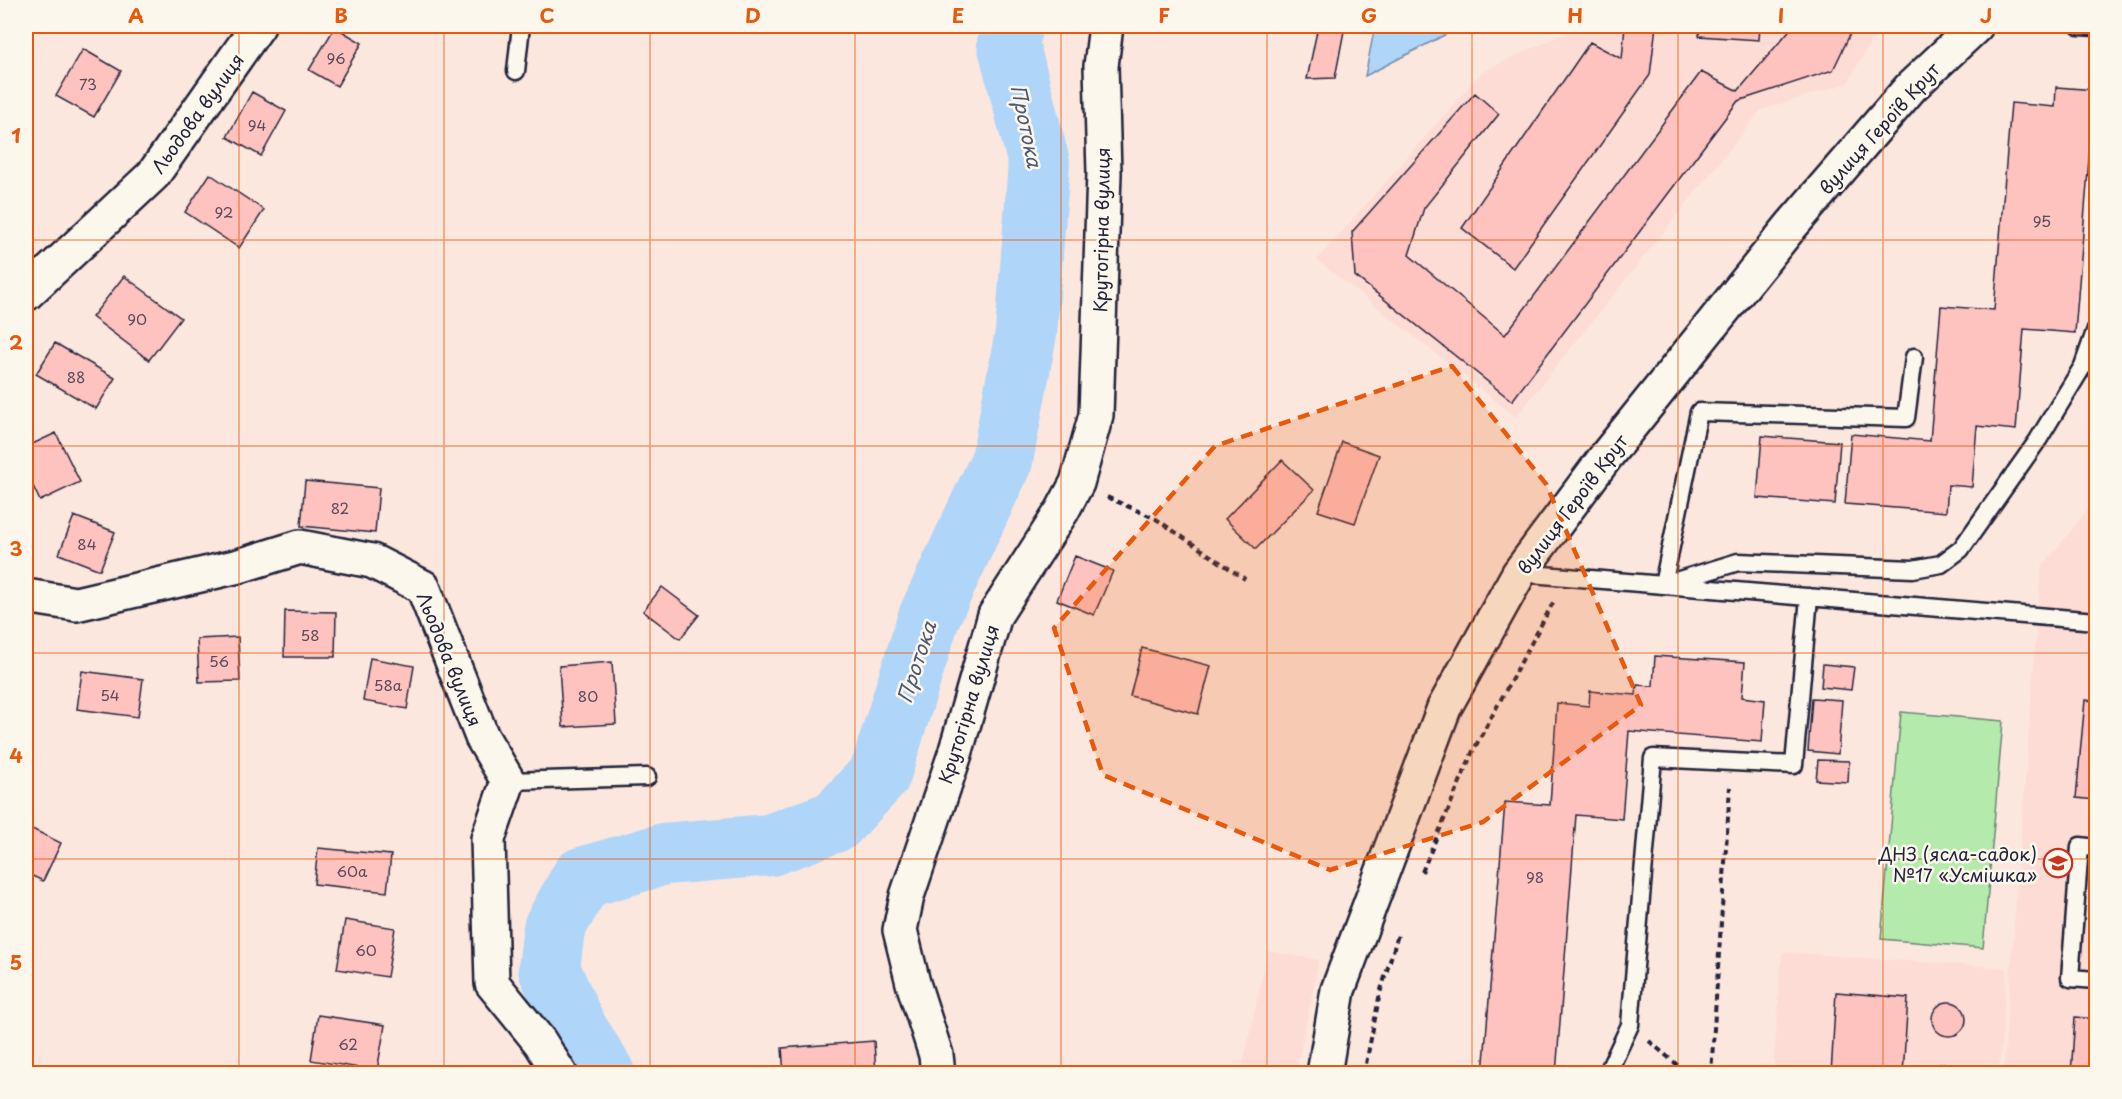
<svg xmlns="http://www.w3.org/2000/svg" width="2122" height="1099" viewBox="0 0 2122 1099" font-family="'Playpen Sans',sans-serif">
<rect width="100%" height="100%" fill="#fce7de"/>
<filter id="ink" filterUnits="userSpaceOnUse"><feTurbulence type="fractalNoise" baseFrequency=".0167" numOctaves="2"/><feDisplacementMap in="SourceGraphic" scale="12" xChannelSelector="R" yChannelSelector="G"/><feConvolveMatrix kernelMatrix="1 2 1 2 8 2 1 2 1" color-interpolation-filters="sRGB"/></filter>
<g filter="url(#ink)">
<path fill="#fddcd5" d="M1580,26h12l20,4 1,-4h266l-31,57 -87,27 -245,307 -199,-157 165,-188z
M2096,499v574l-93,1 38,-506z
M1268,951l51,9 -23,113h-55z
M1782,952l225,16 -8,105 -226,1z"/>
<path fill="#b4ebad" stroke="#6b8674" stroke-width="1.5" d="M1901,712l102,9 -20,227 -102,-9z"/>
<path fill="#afd5f8" stroke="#778dac" stroke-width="1.5" d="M1375,26h87l-97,50z"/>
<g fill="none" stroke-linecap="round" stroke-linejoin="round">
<path stroke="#afd5f8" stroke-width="62" d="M604,1074l-30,-49 -25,-56 5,-41 28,-50 82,-24 106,-9 66,-24 44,-47 49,-157 73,-157 24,-127 13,-170 -31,-120 4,-17"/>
</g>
<path fill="#fec2bf" stroke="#22223b" stroke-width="1.5" d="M1318,26h27l-10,52 -28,1z
M1625,26h31l-6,49 -137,193 -51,-40 128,-186 32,17z
M1700,26h60l-1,14 -60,-4z
M1793,26h61l-21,44 -95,31 -226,300 -157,-125 -3,-44 123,-139 24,21 -75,94 -15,47 96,80 196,-263 37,19z
M335,27l27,16 -25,43 -28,-16z
M83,49l38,22 -27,46 -38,-21z
M2056,87l40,3v45l-5,-1 -16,199 -51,-4 -8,101 -39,-4 -5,61 -24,-2 -2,27 -101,-8 6,-70 79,7 11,-135 53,4 17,-207 44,4z
M252,92l34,19 -25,45 -34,-19z
M210,174l54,36 -25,38 -54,-36z
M124,276l57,42 -32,42 -57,-43z
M55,343l60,35 -19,31 -60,-35z
M56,433l24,49 -40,19 -14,-30v-24z
M1762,436l78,6 -5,62 -78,-6z
M1342,442l37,13 -24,68 -37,-12z
M1282,460l32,30 -58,59 -31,-30z
M305,481l74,7 -4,45 -74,-7z
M74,516l41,16 -15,38 -41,-16z
M1075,556l38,15 -19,44 -37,-15z
M662,587l37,28 -19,24 -37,-28z
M285,611l51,1 -1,45h-51z
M238,637l2,44 -41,1 -2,-43z
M1142,648l69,18 -13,48 -68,-18z
M1655,656l90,6 -3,35 23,3 -3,42 -133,-11 -7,88 -46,-4 -20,259h-73l22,-272 45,3 7,-102 32,3 1,-15 46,4 1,-10 16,1z
M370,658l44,8 -7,43 -44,-8z
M612,662l4,62 -53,3 -4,-61z
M1823,664l31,3 -3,23 -30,-3z
M82,671l61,8 -5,38 -61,-8z
M1812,698l30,2 -4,54 -30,-3z
M2085,700l11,1v99l-20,-2z
M1818,760l31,1 -1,21 -32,-2z
M26,826l35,17 -18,38 -17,-8z
M318,848l73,7 -4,37 -73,-8z
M345,920l50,8 -8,49 -50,-8z
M1836,992l72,6 -5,76h-72z
M1932 1019a17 17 0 1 1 34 0a17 17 0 1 1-34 0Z
M318,1015l67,10 -8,46 -66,-11z
M2075,1017l21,2v55h-25z
M874,1041l2,33h-92l-2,-26z
M1943,1063l11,4 5,7h-32l5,-7z"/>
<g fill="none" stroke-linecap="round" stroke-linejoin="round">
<g stroke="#22223b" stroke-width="21">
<path id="lane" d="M2079,26l17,1
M516,71l5,-45
M1914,357l-8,61 -207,-6 -36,173 75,-23 175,7 28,-5 20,-15 77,-109 45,-74 13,-37
M1519,573l577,48
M508,781l139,-4
M2096,848l-16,-2 -10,132 26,2
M1607,1074l23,-49 23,-267 141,7 15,-168"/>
</g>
<g stroke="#22223b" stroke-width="38">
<path id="street" d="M26,294l127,-119 105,-149
M26,596l50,8 163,-38 61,-19 72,14 51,26 59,150 26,44 -20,58 4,144 48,59 20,32
M938,1074l-2,-19 -23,-72 -13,-53 7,-34 48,-142 40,-139 67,-104 15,-28 19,-68 8,-242 -3,-107 5,-40"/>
</g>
<g stroke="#22223b" stroke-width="38">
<path id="secondary" d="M1324,1074l14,-84 106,-282 75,-135 88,-118 184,-229 120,-139 65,-61"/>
</g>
<path stroke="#22223b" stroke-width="4" stroke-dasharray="6 4.5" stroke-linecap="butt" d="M1107,497l49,22 89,60
M1422,872l51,-121 81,-150
M1649,1041l39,33
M1364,1074l16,-81 18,-58
M1711,1074l19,-287"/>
<use href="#lane" stroke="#fbf7ec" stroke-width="16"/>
<use href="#street" stroke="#fbf7ec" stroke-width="33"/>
<use href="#secondary" stroke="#fbf7ec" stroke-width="33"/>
</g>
</g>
<path fill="#e8590c" fill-opacity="0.2" stroke="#e8590c" stroke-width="4.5" stroke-dasharray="12 8" stroke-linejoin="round" d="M1452,366l94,118 95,221 -158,117 -153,48 -227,-95 -49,-147 161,-182z"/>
<path fill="none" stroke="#e8590c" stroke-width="1.5" stroke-opacity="0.55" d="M239,26v1048M444,26v1048M650,26v1048M855,26v1048M1061,26v1048M1267,26v1048M1472,26v1048M1678,26v1048M1883,26v1048M26,240h2070M26,446h2070M26,653h2070M26,859h2070"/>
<defs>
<g id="school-ring" transform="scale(1.5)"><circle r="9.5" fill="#fbf7ec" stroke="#c8321e" stroke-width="1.5"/><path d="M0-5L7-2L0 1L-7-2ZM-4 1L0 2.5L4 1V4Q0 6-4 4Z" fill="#c8321e"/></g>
</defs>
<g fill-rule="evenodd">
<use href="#school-ring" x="2058" y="863"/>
</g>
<g text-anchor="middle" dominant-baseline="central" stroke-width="5" stroke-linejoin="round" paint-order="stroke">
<g font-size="15" fill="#594a5c">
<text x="336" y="57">96</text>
<text x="88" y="83">73</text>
<text x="257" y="124">94</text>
<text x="224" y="211">92</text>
<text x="2042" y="220">95</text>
<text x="137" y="318">90</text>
<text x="76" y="376">88</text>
<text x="340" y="507">82</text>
<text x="87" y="543">84</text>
<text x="310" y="634">58</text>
<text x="219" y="660">56</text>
<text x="388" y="684">58а</text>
<text x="110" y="694">54</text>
<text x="588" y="695">80</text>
<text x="352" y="870">60а</text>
<text x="1535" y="876">98</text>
<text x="366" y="949">60</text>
<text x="348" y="1043">62</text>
</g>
<g font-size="18" fill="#22223b" stroke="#fbf7ec">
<text transform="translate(197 113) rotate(-54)">Льодова вулиця</text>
<text transform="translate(1879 128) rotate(-48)">вулиця Героїв Крут</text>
<text transform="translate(1101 230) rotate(-89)">Крутогірна вулиця</text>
<text transform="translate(1572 504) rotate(-53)">вулиця Героїв Крут</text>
<text transform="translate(450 659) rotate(68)">Льодова вулиця</text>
<text transform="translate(968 704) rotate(-73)">Крутогірна вулиця</text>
</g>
<g font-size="18" fill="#22223b" stroke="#fbf7ec" text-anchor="end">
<text x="2037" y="853">ДНЗ (ясла-садок)<tspan x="2037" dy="21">№17 «Усмішка»</tspan></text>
</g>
<g font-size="20" font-style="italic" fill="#4c5874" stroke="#fbf7ec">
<text transform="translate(1027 126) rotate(78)">Протока</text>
<text transform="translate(916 662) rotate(-72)">Протока</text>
</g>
</g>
<rect width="2122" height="1099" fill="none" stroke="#fbf7ec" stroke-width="66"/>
<rect x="33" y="33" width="2056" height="1033" fill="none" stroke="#e8590c" stroke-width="2"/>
<g font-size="20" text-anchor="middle" font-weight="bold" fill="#e8590c">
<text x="136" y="23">A</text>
<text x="341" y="23">B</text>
<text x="547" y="23">C</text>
<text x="753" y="23">D</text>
<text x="958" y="23">E</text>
<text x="1164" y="23">F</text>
<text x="1369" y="23">G</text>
<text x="1575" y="23">H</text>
<text x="1781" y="23">I</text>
<text x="1986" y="23">J</text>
<text x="16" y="143">1</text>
<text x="16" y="350">2</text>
<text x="16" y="556">3</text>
<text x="16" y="763">4</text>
<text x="16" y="970">5</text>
</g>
</svg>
